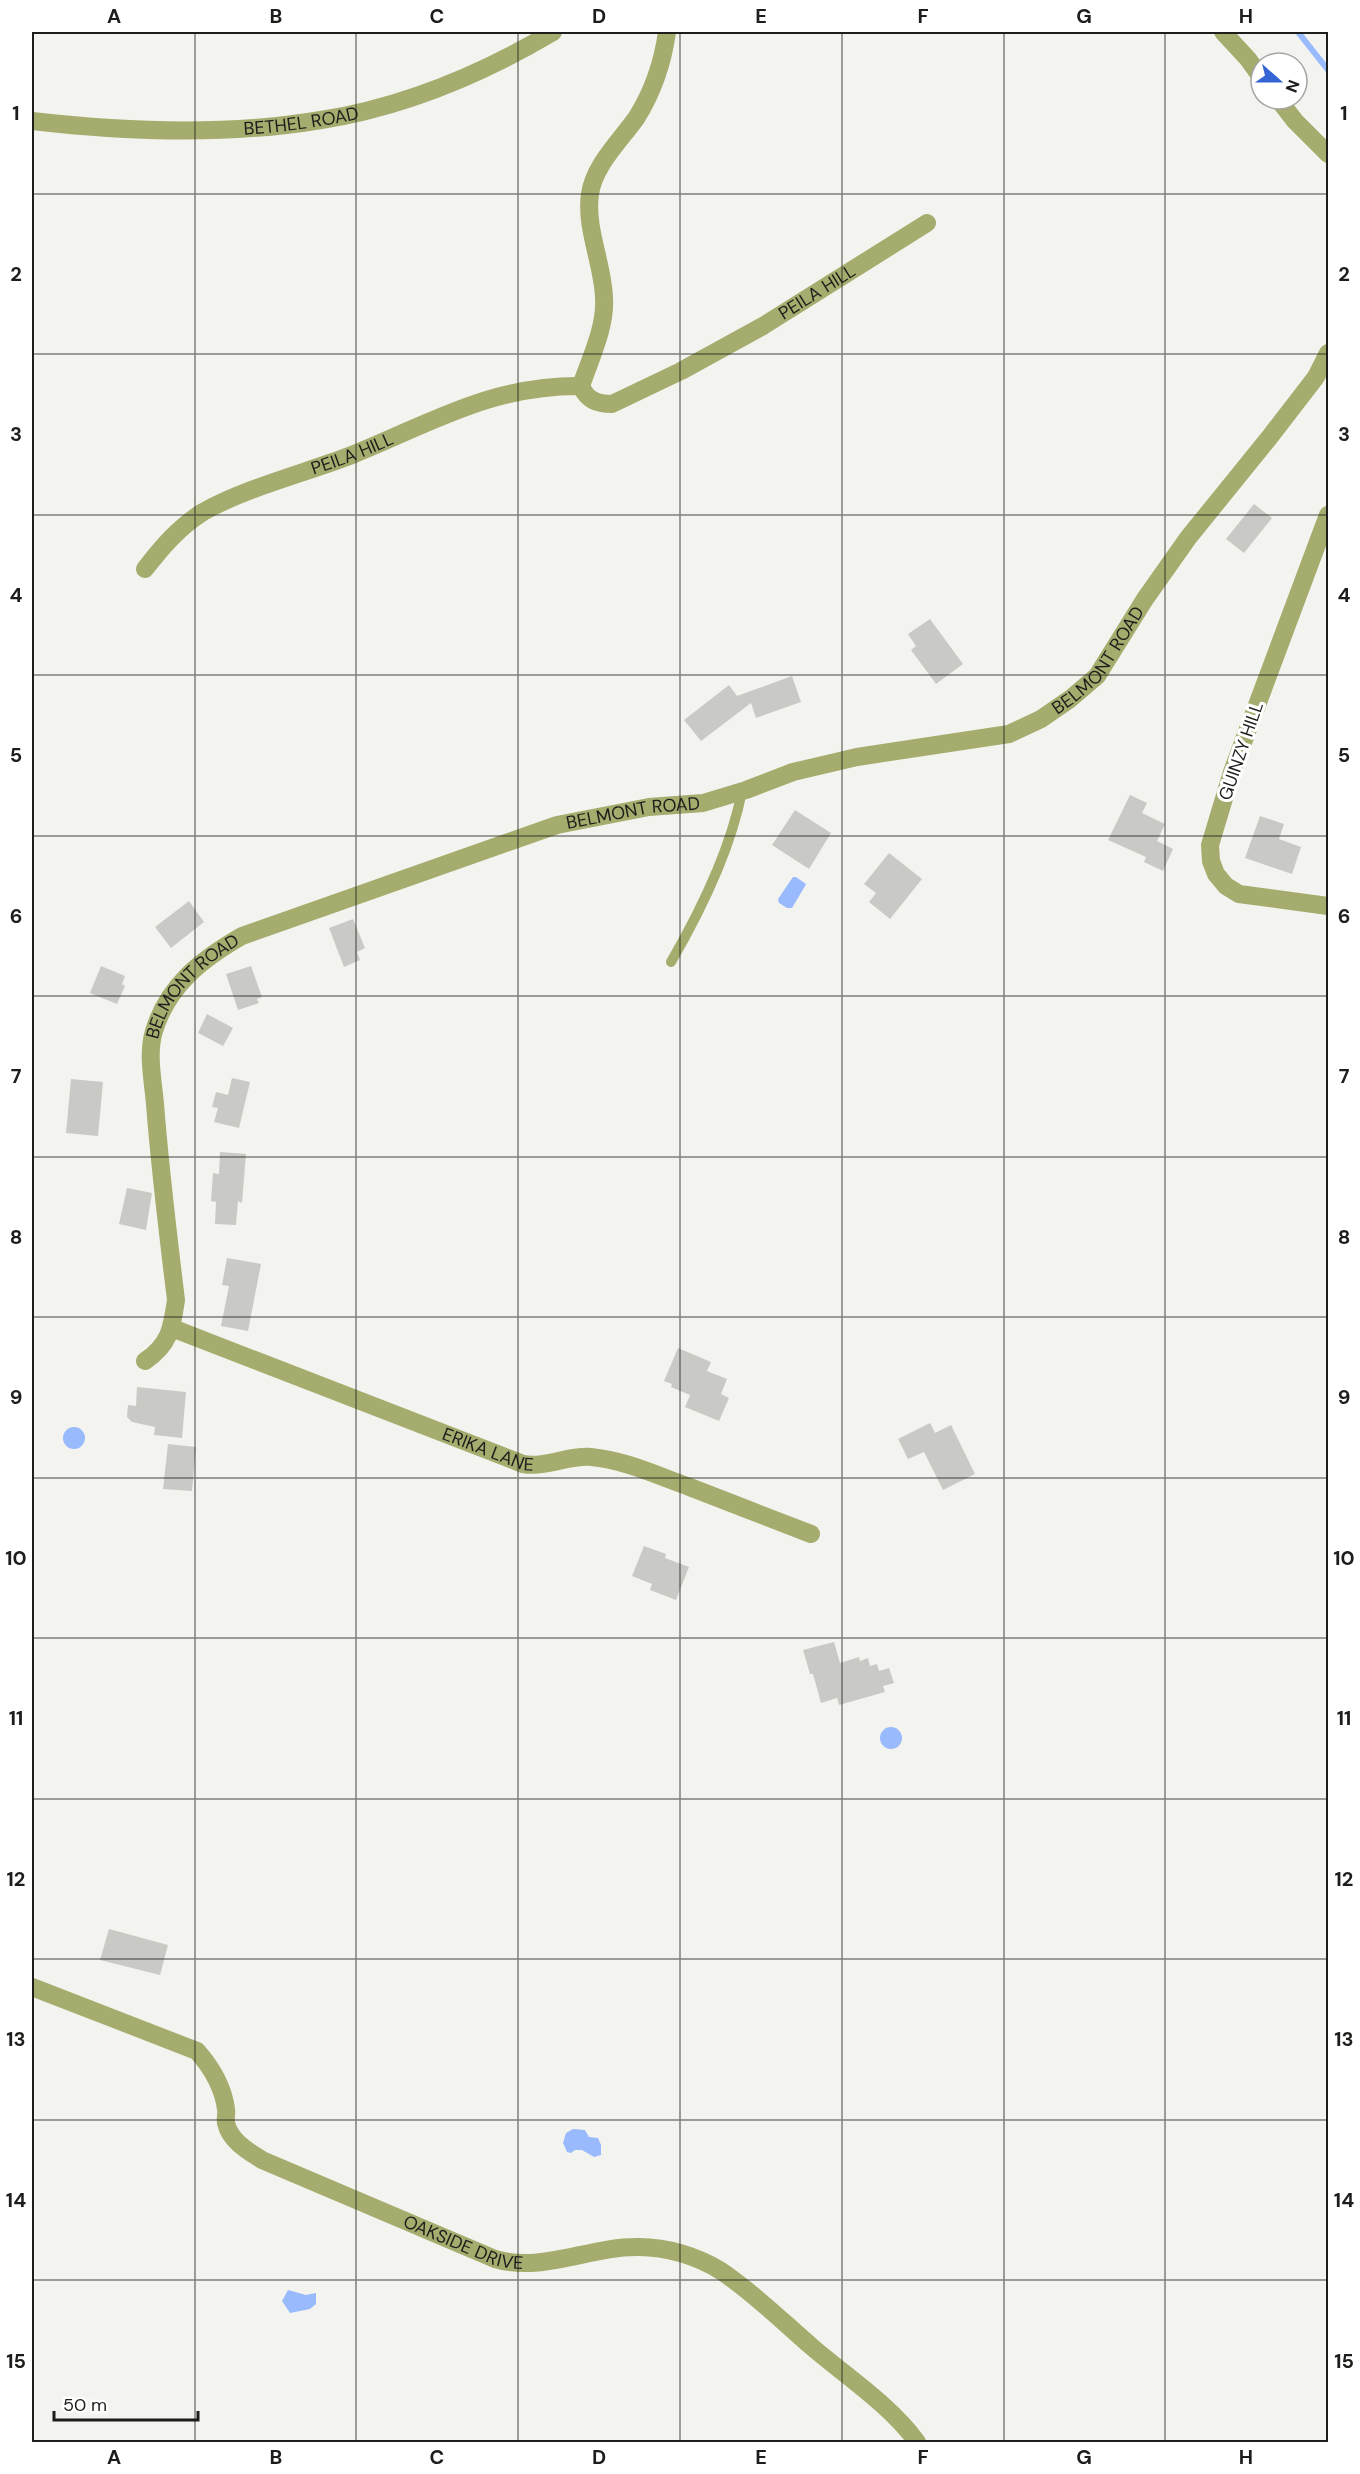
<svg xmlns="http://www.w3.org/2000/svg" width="1360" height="2474" viewBox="0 0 1360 2474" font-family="'DM Sans',sans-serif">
<rect width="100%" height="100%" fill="#f3f4ef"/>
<path fill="#99bafd" d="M793,877h3l10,7 -1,2 -13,22h-5l-8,-5 -1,-4z
M63 1438a11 11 0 1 1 22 0a11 11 0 1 1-22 0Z
M880 1738a11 11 0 1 1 22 0a11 11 0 1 1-22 0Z
M573,2129l12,1 4,7 9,1 3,7v10l-7,2 -12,-7h-7l-4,3 -4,-1 -4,-9 3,-10z
M288,2290l18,5 10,-2v11l-6,5 -20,4 -8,-12z"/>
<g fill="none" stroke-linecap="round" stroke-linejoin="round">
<path stroke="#99bafd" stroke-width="6" d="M1298,32l30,38"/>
</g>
<path fill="#c9cac5" d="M1254,504l18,14 -28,35 -18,-14z
M930,619l33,45 -27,20 -25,-34 5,-4 -8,-12z
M792,676l9,26 -45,16 -5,-15 -50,38 -17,-21 45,-35 8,11z
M1130,795l17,8 -5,10 23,11 -8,17 16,8 -10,22 -19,-9 2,-5 -38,-17z
M795,810l36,23 -22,36 -37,-24z
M1260,816l24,8 -5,15 22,8 -9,27 -47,-16z
M889,853l33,26 -32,40 -21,-17 7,-9 -12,-9z
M189,901l15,21 -33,26 -16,-21z
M353,919l12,29 -8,4 3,8 -16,7 -15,-39z
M101,966l24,10 -3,8 3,2 -8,18 -27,-11z
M251,966l11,31 -5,2 2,4 -21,7 -12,-36z
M207,1014l26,14 -10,18 -25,-13z
M232,1078l18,4 -11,46 -25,-6 4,-14 -6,-1 4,-15 12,3z
M71,1079l32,3 -5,54 -32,-3z
M220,1152l26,2 -4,49 -4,-2 -2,24 -21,-1 1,-22 -5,-1 2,-28 6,1z
M127,1188l25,5 -6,37 -27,-6z
M227,1258l34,6 -13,67 -27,-5 8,-40 -7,-1z
M678,1348l33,14 -4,9 20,8 -6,15 8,4 -10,23 -34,-14 5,-12 -19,-8 1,-3 -8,-3z
M137,1387l49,5 -4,46 -28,-3 1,-8 -23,-5 -5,-5 1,-12 8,1z
M930,1423l5,10 16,-8 24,49 -32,16 -19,-38 -16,7 -10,-20z
M168,1444l28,3 -4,44 -29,-2z
M644,1546l22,8 -1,4 24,9 -13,33 -26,-10 2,-6 -20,-8z
M834,1642l6,21 19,-6 1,4 8,-3 2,8 7,-2 2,7 10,-3 5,15 -11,3 2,6 -46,13 -2,-7 -16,5 -8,-29h-3l-7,-24z
M109,1929l59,16 -8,30 -60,-15z"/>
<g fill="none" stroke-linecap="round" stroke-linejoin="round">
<path stroke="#a5ac6d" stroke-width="10" d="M671,962c29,-50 60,-114 71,-171"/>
<g stroke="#a5ac6d" stroke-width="18">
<path id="s1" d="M667,32c-4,29 -14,59 -30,85 -16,23 -43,48 -47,77 -5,34 13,70 14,104 2,29 -14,61 -23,88 6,14 16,18 31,18l69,-33 82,-45 164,-103"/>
<path d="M1223,32l25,27 13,18"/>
<path d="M1278,99l17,22 33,33"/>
<path id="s2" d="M32,121c95,11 194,15 289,-1 82,-13 161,-46 232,-88"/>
<path d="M1328,515l-96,257 -22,73 1,16 5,13 10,12 13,8 89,12"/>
<path id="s3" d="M145,569c17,-22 34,-42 58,-57 42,-24 102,-39 149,-57 79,-32 140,-70 229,-69"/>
<path id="s4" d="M172,1328l351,136c24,4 45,-9 68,-7 33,3 65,18 96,29 41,16 83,32 124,48"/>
<path id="s5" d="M145,1361c25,-17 27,-33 31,-61 -8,-65 -16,-131 -21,-196 -2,-24 -8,-50 -1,-73 14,-46 48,-72 88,-95l315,-111 92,-18 54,-4 43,-13 47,-18 64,-15 152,-23 32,-15 29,-20 27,-23 48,-77 43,-61 81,-100 47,-61 12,-24"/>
<path id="s6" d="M32,1987l165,64c15,17 26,35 29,58 1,4 -1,10 0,14 4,18 22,28 36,37l233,99c48,14 95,-13 144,-12 28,0 58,9 82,24 33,22 62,51 91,76 35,30 78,58 105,95"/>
</g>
</g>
<path fill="none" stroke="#1d1d1b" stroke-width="1.5" stroke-opacity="0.55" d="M195,32v2410M356,32v2410M518,32v2410M680,32v2410M842,32v2410M1004,32v2410M1165,32v2410M32,194h1296M32,354h1296M32,515h1296M32,675h1296M32,836h1296M32,996h1296M32,1157h1296M32,1317h1296M32,1478h1296M32,1638h1296M32,1799h1296M32,1959h1296M32,2120h1296M32,2280h1296"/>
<g text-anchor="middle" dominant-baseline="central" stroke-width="6" stroke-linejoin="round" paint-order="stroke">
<g font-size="18" fill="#1d1d1b" stroke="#fff">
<text stroke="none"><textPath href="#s2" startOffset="270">BETHEL ROAD</textPath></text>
<text stroke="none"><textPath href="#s1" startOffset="651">PEILA HILL</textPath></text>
<text stroke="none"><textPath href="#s3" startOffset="242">PEILA HILL</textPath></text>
<text stroke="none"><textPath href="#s5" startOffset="1390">BELMONT ROAD</textPath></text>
<text transform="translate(1241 751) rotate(-71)">GUINZY HILL</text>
<text stroke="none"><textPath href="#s5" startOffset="886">BELMONT ROAD</textPath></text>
<text stroke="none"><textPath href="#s5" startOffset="402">BELMONT ROAD</textPath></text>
<text stroke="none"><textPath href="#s4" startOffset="339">ERIKA LANE</textPath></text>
<text stroke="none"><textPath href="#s6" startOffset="528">OAKSIDE DRIVE</textPath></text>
</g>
</g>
<rect width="1360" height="2474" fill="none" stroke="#ffffff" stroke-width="66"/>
<g transform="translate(1279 81) rotate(111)"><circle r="28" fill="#ffffff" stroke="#a5a5a4" stroke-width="1.5"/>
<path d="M0-4.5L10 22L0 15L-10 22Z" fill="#3464d3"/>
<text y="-9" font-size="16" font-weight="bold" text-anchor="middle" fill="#1d1d1b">N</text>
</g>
<path d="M54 2411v9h144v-9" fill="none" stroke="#1d1d1b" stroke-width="3"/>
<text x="63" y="2411" font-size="18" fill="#1d1d1b" stroke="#ffffff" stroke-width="4.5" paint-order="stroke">50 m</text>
<rect x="33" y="33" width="1294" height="2408" fill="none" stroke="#1d1d1b" stroke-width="2"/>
<g font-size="20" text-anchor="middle" font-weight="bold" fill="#1d1d1b">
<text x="114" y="23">A</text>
<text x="276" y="23">B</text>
<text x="437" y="23">C</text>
<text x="599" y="23">D</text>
<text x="761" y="23">E</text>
<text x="923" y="23">F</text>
<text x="1084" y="23">G</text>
<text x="1246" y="23">H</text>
<text x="16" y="120">1</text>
<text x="1344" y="120">1</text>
<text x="16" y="281">2</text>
<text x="1344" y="281">2</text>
<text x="16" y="441">3</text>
<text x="1344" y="441">3</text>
<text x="16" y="602">4</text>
<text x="1344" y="602">4</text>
<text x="16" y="762">5</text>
<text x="1344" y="762">5</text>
<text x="16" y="923">6</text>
<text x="1344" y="923">6</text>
<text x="16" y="1083">7</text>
<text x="1344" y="1083">7</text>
<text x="16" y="1244">8</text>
<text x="1344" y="1244">8</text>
<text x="16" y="1404">9</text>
<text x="1344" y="1404">9</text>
<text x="16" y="1565">10</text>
<text x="1344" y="1565">10</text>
<text x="16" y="1725">11</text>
<text x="1344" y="1725">11</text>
<text x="16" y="1886">12</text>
<text x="1344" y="1886">12</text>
<text x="16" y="2046">13</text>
<text x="1344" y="2046">13</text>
<text x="16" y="2207">14</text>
<text x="1344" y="2207">14</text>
<text x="16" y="2368">15</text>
<text x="1344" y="2368">15</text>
<text x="114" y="2464">A</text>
<text x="276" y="2464">B</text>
<text x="437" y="2464">C</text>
<text x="599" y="2464">D</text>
<text x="761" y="2464">E</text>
<text x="923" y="2464">F</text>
<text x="1084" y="2464">G</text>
<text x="1246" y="2464">H</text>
</g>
</svg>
